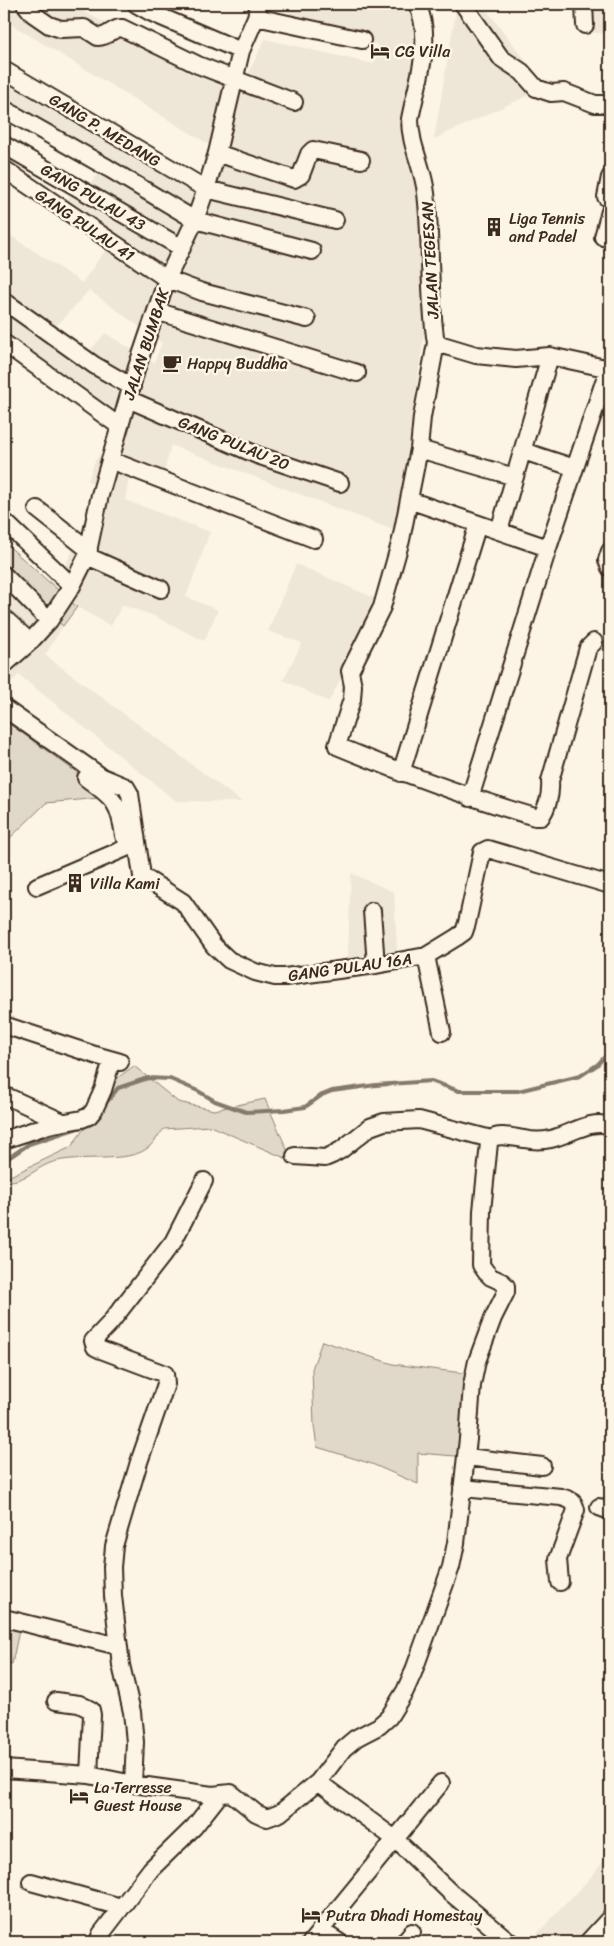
<svg xmlns="http://www.w3.org/2000/svg" width="614" height="1946" viewBox="0 0 614 1946" font-family="Sriracha,sans-serif">
<rect width="100%" height="100%" fill="#fcf5e5"/>
<filter id="ink" filterUnits="userSpaceOnUse"><feTurbulence type="fractalNoise" baseFrequency=".02" numOctaves="2"/><feDisplacementMap in="SourceGraphic" scale="10" xChannelSelector="R" yChannelSelector="G"/><feConvolveMatrix kernelMatrix="1 2 1 2 8 2 1 2 1" color-interpolation-filters="sRGB"/></filter>
<g filter="url(#ink)">
<path fill="#eee6d6" fill-rule="evenodd" d="M4,4h80l-4,6 139,70 22,8 24,-49 109,25 4,-19 -91,-21 5,-20h134l8,28 -19,91 7,34 4,163 -30,211 -225,-86 -7,28 -32,-12 -7,39 85,32 -24,65 32,13 -14,31 -52,-26 -30,-10 -11,21 -34,-19 -29,-26 17,-15 38,-77 -15,-8 6,-18 28,-44 -118,-84v-14l12,-15 -12,-9v-66l78,52 31,-44 -54,-35 32,-22 15,-16 -102,-65v-39l201,120 10,-34 -211,-128zM89,290l73,53 -8,20 -49,-30 -17,20 -34,-24z
M457,4h16l12,4 61,79 -112,52z
M589,4h21v30l-23,-2z
M296,564l83,36 -50,102 -46,-22 19,-37 -34,-12z
M4,571l59,55 -18,29 197,147 -66,-1 -157,-126 -15,13z
M351,873l43,19 4,77 -51,9z
M610,1852v90h-81l64,-67z"/>
<path fill="#e0d8c8" stroke="#8e8173" d="M4,542l73,65 -14,19 -59,-55z
M4,720l107,77 -65,6 -36,35 -6,-5z
M134,1066l44,36 36,8 51,-11 27,62 -82,-35 -46,3c-5,5 -9,13 -15,18 -20,18 -71,6 -99,16 -13,5 -27,19 -42,18l-4,17v-16l3,-1 3,-5 61,-29 27,-38 15,-28z
M322,1341l71,23 77,10 -2,83 -50,-4v31l-46,-20 -55,-17 -3,-21 -2,-57z
M4,1620l16,6 -8,38 -8,-2z"/>
<g fill="none" stroke-linecap="round" stroke-linejoin="round">
<path stroke="#85796b" stroke-width="4" d="M103,1107l15,-19 30,-10 22,1 28,12 17,10 31,11 38,-2 21,-3 17,-12 10,-4 44,-6 55,-4 28,10h59l62,-15 17,-11 13,-14
M4,1161l25,-17 52,-17"/>
<g stroke="#3b2a1e" stroke-width="20">
<path id="minor" d="M25,4l8,10 16,11 12,4 23,-1 14,9c12,0 14,-10 24,-9l76,37 96,37
M136,4l16,9 89,38
M417,4c17,36 0,78 -7,115 0,27 13,47 16,74 6,50 2,101 10,150l40,12 40,4 34,-3 60,13
M463,4l38,54 21,14 14,16 15,5 13,-1 31,12h15
M584,4l1,21
M256,17l106,23
M4,70l202,119 129,31
M4,109l104,59 87,52 117,31
M4,145l178,103
M217,153l77,26 7,-4 8,-21 4,-4 48,10
M4,169l163,110 35,13 105,27
M606,197l4,-20
M603,237l7,-26
M4,301l90,64 38,22
M156,311l201,62
M4,343l115,83
M436,343l-14,74 -3,32 -18,91 -19,67 -32,64 3,15 -1,13 -15,47c65,27 130,51 198,71h6c7,-11 10,-23 9,-36l38,-133 6,-6
M128,399l129,56 83,28
M419,449l96,28
M523,451l52,17
M110,460l204,79
M409,500l139,48
M37,509l52,41
M4,521l68,65
M499,531l51,-175
M610,551l-3,9 3,8
M87,556l74,33
M4,575l45,46
M4,618l26,24
M4,634l17,16
M4,665l26,-23 19,-21 23,-35 15,-30 13,-61 37,-128 30,-88 28,-59 11,-31 11,-36 24,-102 15,-34 3,-13
M4,708l98,69 24,10 4,7 12,82 41,26 31,44 15,14 26,12 20,5h10l91,-12 50,-9 31,-19 7,-5 3,-9 15,-71 6,-3 122,36
M401,773l77,-249
M86,778c27,20 33,23 38,58
M470,798l78,-250 62,-184
M37,886l89,-38
M372,911l4,54
M426,956l16,76
M4,1025l91,30 25,7
M4,1095l59,27
M491,1139c8,-6 24,-1 33,0 10,2 18,2 27,0 18,-4 41,-21 59,-13
M4,1140l45,-15 33,-6 7,-3 5,-6 9,-20 9,-30
M295,1156l30,2 7,-3 9,-5 29,-23 14,-5 35,-2 72,19
M467,1457l75,9
M462,1488l99,9c9,3 13,3 15,13l-18,49 2,23
M599,1507l11,4
M4,1618l114,28
M56,1701l23,3 12,6 1,5 -3,60
M4,1769l85,6 44,9 79,11 19,-2 25,20 11,5 13,-5 38,-31 26,-34 12,-10 23,-12 10,-9 16,-26 8,-18 38,-106 5,-24 12,-104 4,-54 5,-24 16,-43 13,-26v-6l-4,-4 -11,-5 -5,-5 -5,-7 1,-54 7,-68 2,-4
M318,1782l77,57 56,54 59,49
M133,1784l2,-42 -3,-30 -11,-47 -8,-69 -1,-29 2,-21 25,-84 27,-78 -1,-10 -64,-24 -6,-3 -2,-6 17,-18 63,-81 31,-61
M31,1882l90,25
M320,1930l19,12
M98,1942l3,-8 50,-65 43,-42 26,-33
M311,1942l130,-159
M404,1942l8,-10
M588,1942l22,-24"/>
</g>
<use href="#minor" stroke="#fcf5e5" stroke-width="16"/>
</g>
</g>
<defs>
<g id="hotel-bare" transform="scale(1.5)"><path d="M-6-4.5h1.5V1H6V5H4.5V3h-9V5H-6ZM-4 0a1.8 1.8 0 1 1 3.6 0ZM.5 0V-2.5h3Q6-2.5 6 0Z" fill="#3b2a1e" stroke="#fcf5e5" stroke-width="2.5" paint-order="stroke"/></g>
<g id="building-bare" transform="scale(1.5)"><path d="M-4-6H4V6H1V3H-1V6H-4ZM-2.5-4.3h1.7v1.8h-1.7ZM.8-4.3h1.7v1.8H.8ZM-2.5-1h1.7V.8h-1.7ZM.8-1h1.7V.8H.8Z" fill="#3b2a1e" stroke="#fcf5e5" stroke-width="2.5" paint-order="stroke"/></g>
<g id="cafe-bare" transform="scale(1.5)"><path d="M-5.5-4.5H6V0H3Q3 3.5 0 3.5H-2.5Q-5.5 3.5-5.5 0ZM3-3.2v2h1.7v-2ZM-6 4.5H4V6H-6Z" fill="#3b2a1e" stroke="#fcf5e5" stroke-width="2.5" paint-order="stroke"/></g>
</defs>
<g fill-rule="evenodd">
<use href="#hotel-bare" x="380" y="51"/>
<use href="#building-bare" x="494" y="227"/>
<use href="#cafe-bare" x="172" y="363"/>
<use href="#building-bare" x="75" y="883"/>
<use href="#hotel-bare" x="79" y="1796"/>
<use href="#hotel-bare" x="311" y="1915"/>
</g>
<g text-anchor="middle" dominant-baseline="central" stroke-width="5" stroke-linejoin="round" paint-order="stroke">
<g font-size="16" fill="#3b2a1e" stroke="#fcf5e5" text-anchor="start">
<text x="395" y="51">CG Villa</text>
<text x="509" y="218">Liga Tennis<tspan x="509" dy="18">and Padel</tspan></text>
<text x="187" y="363">Happy Buddha</text>
<text x="90" y="883">Villa Kami</text>
<text x="94" y="1787">La Terresse<tspan x="94" dy="18">Guest House</tspan></text>
<text x="326" y="1915">Putra Dhadi Homestay</text>
</g>
<g font-size="16" fill="#3b2a1e" stroke="#fcf5e5">
<text transform="translate(105 130) rotate(31)">GANG P. MEDANG</text>
<text transform="translate(93 197) rotate(30)">GANG PULAU 43</text>
<text transform="translate(85 225) rotate(34)">GANG PULAU 41</text>
<text transform="translate(430 260) rotate(-93)">JALAN TEGESAN</text>
<text transform="translate(146 344) rotate(-72)">JALAN BUMBAK</text>
<text transform="translate(234 443) rotate(22)">GANG PULAU 20</text>
<text transform="translate(350 967) rotate(-8)">GANG PULAU 16A</text>
</g>
</g>
<rect width="614" height="1946" fill="none" stroke="#fcf5e5" stroke-width="20"/>
<rect x="10" y="10" width="594" height="1926" fill="none" stroke="#3b2a1e" stroke-width="2" filter="url(#ink)"/>
</svg>
